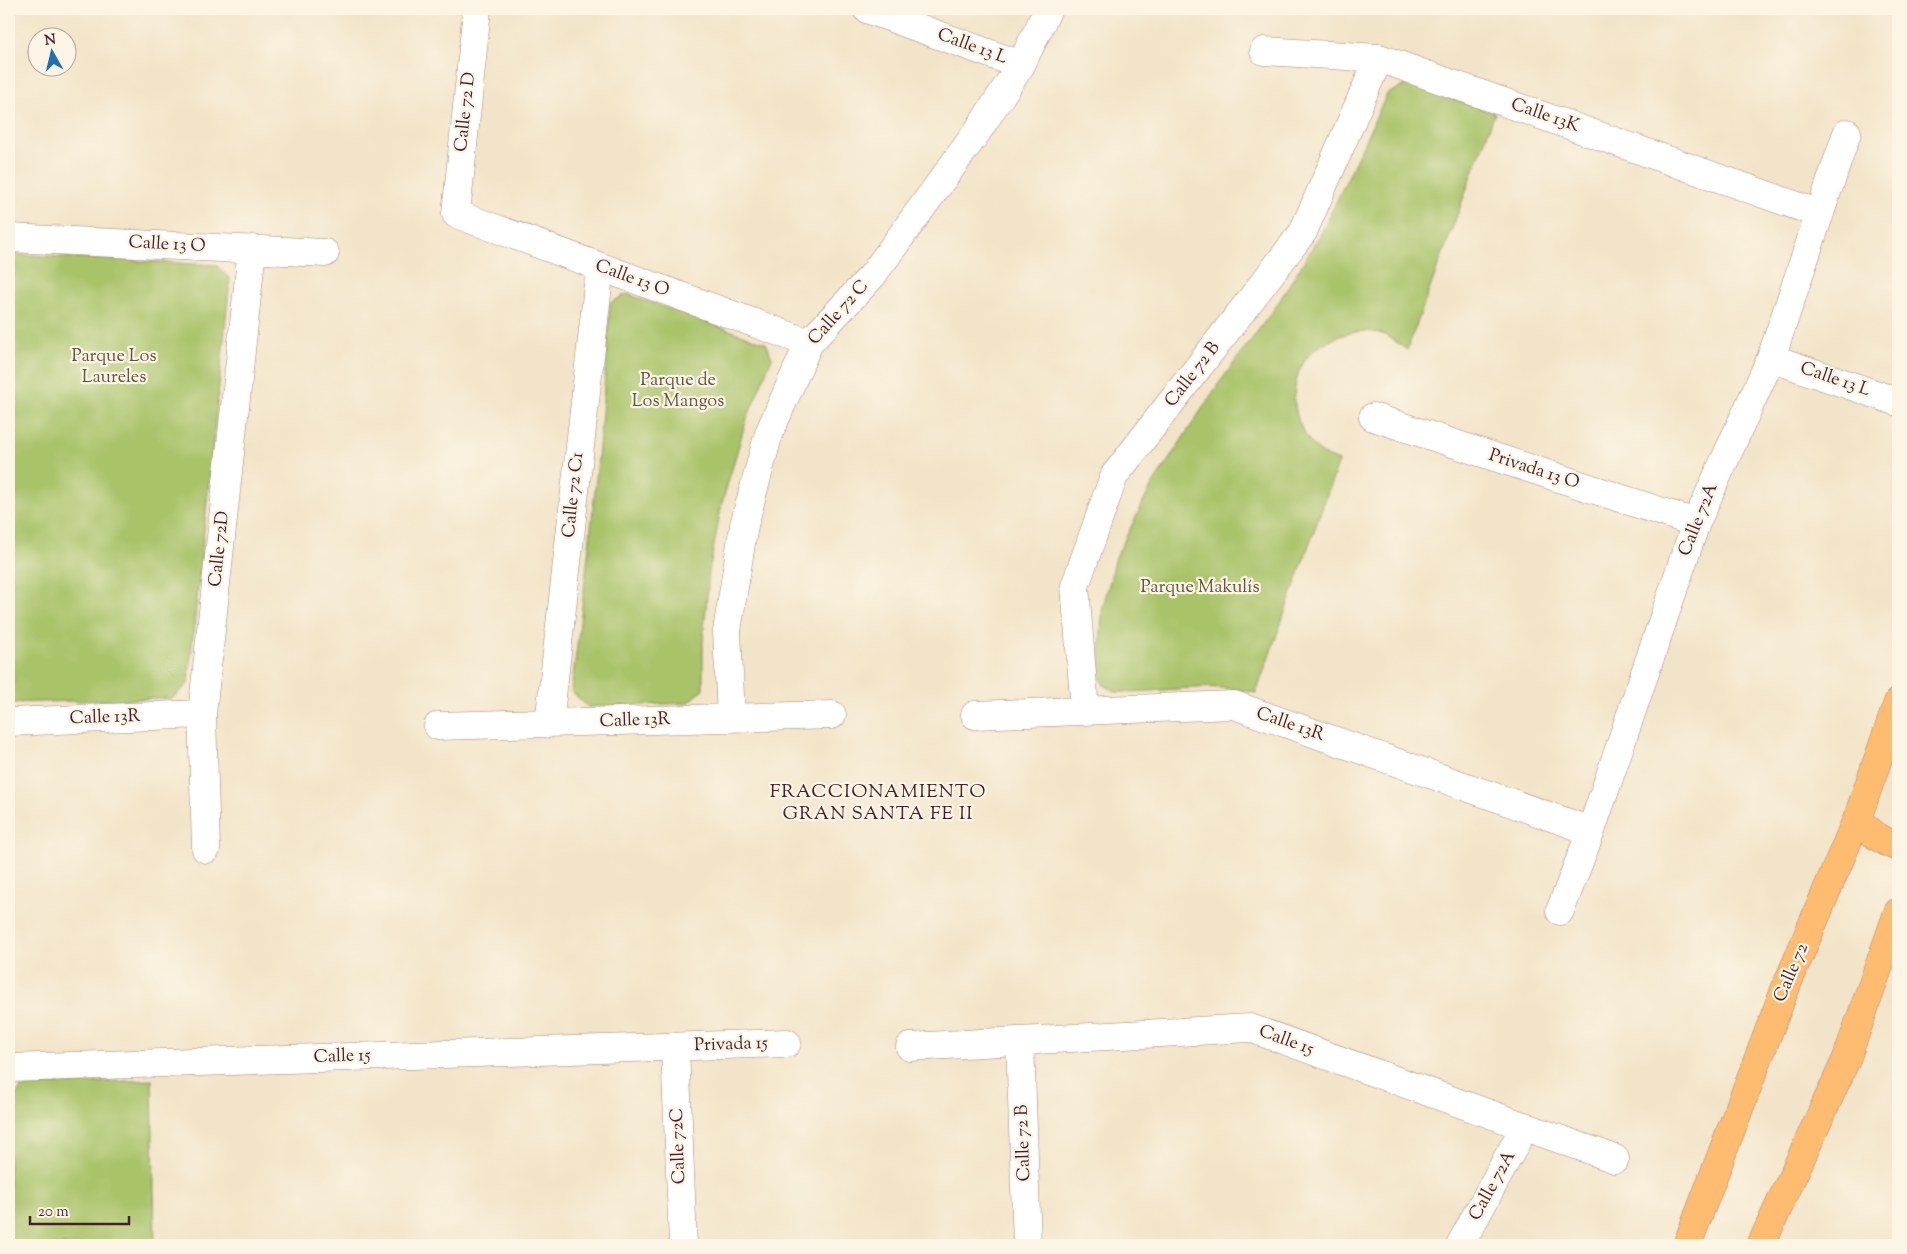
<svg xmlns="http://www.w3.org/2000/svg" width="1907" height="1254" viewBox="0 0 1907 1254" font-family="'Sorts Mill Goudy',serif">
<rect width="100%" height="100%" fill="#fcf5e5"/>
<filter id="ink" filterUnits="userSpaceOnUse"><feTurbulence type="fractalNoise" baseFrequency=".02" numOctaves="2"/><feDisplacementMap in="SourceGraphic" scale="10" xChannelSelector="R" yChannelSelector="G"/><feConvolveMatrix kernelMatrix="1 2 1 2 8 2 1 2 1" color-interpolation-filters="sRGB"/></filter>
<filter id="wash" filterUnits="userSpaceOnUse"><feTurbulence type="fractalNoise" baseFrequency=".0096" numOctaves="4" result="noise"/><feDisplacementMap in="SourceGraphic" scale="20" xChannelSelector="R" yChannelSelector="G"/><feGaussianBlur stdDeviation="1.12" result="paint"/><feColorMatrix in="noise" values="0 0 0 0 0 0 0 0 0 0 0 0 0 0 0 0 0 1.4 0 .05"/><feComposite in="paint" operator="in"/></filter>
<g filter="url(#wash)">
<rect width="100%" height="100%" fill="#f2e4c8"/>
<path fill="#a9c369" stroke="#7a714a" d="M1408,84l87,29 -88,237c-7,-5 -14,-11 -22,-15 -15,-6 -31,-4 -45,1 -9,4 -20,9 -27,15 -28,26 -23,76 6,100 5,5 14,7 20,10l-83,232c-47,-12 -93,0 -140,-1l-13,-8 -4,-12 3,-61 14,-54 35,-70 66,-101 60,-81 46,-75 64,-136z
M9,254l207,11 14,14 -42,405 -15,14 -164,5z
M627,294l139,49 6,15 -26,63 -24,82 -13,69 -6,70v48l-15,13 -100,4 -17,-16c18,-129 31,-258 39,-388z
M152,1080l3,165h-146v-142l15,-18z"/>
</g>
<g filter="url(#ink)">
<g fill="none" stroke-linecap="round" stroke-linejoin="round">
<g stroke="#9e827a" stroke-width="29">
<path id="minor" d="M477,9l-21,205 353,129
M867,9l154,56
M1264,51l115,7 441,156
M9,238l316,15
M1771,358l127,44
M1373,417l323,106
M1085,711l-10,-125 39,-110 189,-244 76,-174
M975,715l259,-10 357,126
M731,718l-4,-87 17,-106 25,-92 40,-90 63,-67 105,-144 44,-67 27,-56
M9,722l193,-8
M549,724l51,-457
M438,726l394,-11
M206,849l-4,-135 50,-465
M1560,911l31,-80 105,-308 75,-165 76,-225
M1020,1041l7,204
M675,1047l8,198
M910,1047l340,-19 365,131
M9,1068l778,-25
M1460,1245l65,-119"/>
</g>
<g stroke="#9e827a" stroke-width="29">
<path id="major" d="M1857,819c13,13 24,22 41,28
M1687,1245l96,-251 74,-175 41,-117
M1761,1245l85,-185 52,-148"/>
</g>
<use href="#minor" stroke="#fff" stroke-width="28"/>
<use href="#major" stroke="#febc70" stroke-width="28"/>
</g>
</g>
<g text-anchor="middle" dominant-baseline="central" stroke-width="4.5" stroke-linejoin="round" paint-order="stroke">
<g font-size="18" fill="#4a1f2b" stroke="#fcf5e5">
<text transform="translate(972 47) rotate(20)">Calle 13 L</text>
<text transform="translate(466 112) rotate(-84)">Calle 72 D</text>
<text transform="translate(1545 116) rotate(19)">Calle 13K</text>
<text transform="translate(167 245) rotate(3)">Calle 13 O</text>
<text transform="translate(632 279) rotate(20)">Calle 13 O</text>
<text transform="translate(839 313) rotate(-48)">Calle 72 C</text>
<text transform="translate(1193 375) rotate(-52)">Calle 72 B</text>
<text transform="translate(1835 380) rotate(19)">Calle 13 L</text>
<text transform="translate(1534 470) rotate(18)">Privada 13 O</text>
<text transform="translate(574 495) rotate(-84)">Calle 72 C1</text>
<text transform="translate(1699 520) rotate(-68)">Calle 72A</text>
<text transform="translate(220 549) rotate(-84)">Calle 72D</text>
<text transform="translate(105 718) rotate(-2)">Calle 13R</text>
<text transform="translate(635 721) rotate(-2)">Calle 13R</text>
<text transform="translate(1290 725) rotate(19)">Calle 13R</text>
<text transform="translate(1792 973) rotate(-67)">Calle 72</text>
<text transform="translate(1286 1041) rotate(20)">Calle 15</text>
<text transform="translate(731 1045) rotate(-2)">Privada 15</text>
<text transform="translate(342 1057) rotate(-2)">Calle 15</text>
<text transform="translate(1024 1143) rotate(-92)">Calle 72 B</text>
<text transform="translate(679 1146) rotate(-92)">Calle 72C</text>
<text transform="translate(1493 1186) rotate(-61)">Calle 72A</text>
</g>
<g font-size="18" fill="#66503e" stroke="#fcf5e5">
<text x="114" y="357">Parque Los<tspan x="114" dy="21">Laureles</tspan></text>
<text x="678" y="381">Parque de<tspan x="678" dy="21">Los Mangos</tspan></text>
<text x="1200" y="588">Parque Makulís</text>
</g>
<g font-size="19" letter-spacing="1" fill="#4a1f2b" stroke="#fcf5e5">
<text x="878" y="792">FRACCIONAMIENTO<tspan x="878" dy="22">GRAN SANTA FE II</tspan></text>
</g>
</g>
<rect width="1907" height="1254" fill="none" stroke="#fcf5e5" stroke-width="30"/>
<g transform="translate(52 52) rotate(352)"><circle r="24" fill="#fcf5e5" stroke="#b59f9b"/>
<path d="M0-4L9 19L0 12L-9 19Z" fill="#1f6fb2"/>
<text y="-8" font-size="14" font-weight="bold" text-anchor="middle" fill="#4a1f2b">N</text>
</g>
<path d="M30 1216v8h99v-8" fill="none" stroke="#4a1f2b" stroke-width="2.5"/>
<text x="38" y="1216" font-size="15" fill="#4a1f2b" stroke="#fcf5e5" stroke-width="4" paint-order="stroke">20 m</text>
</svg>
